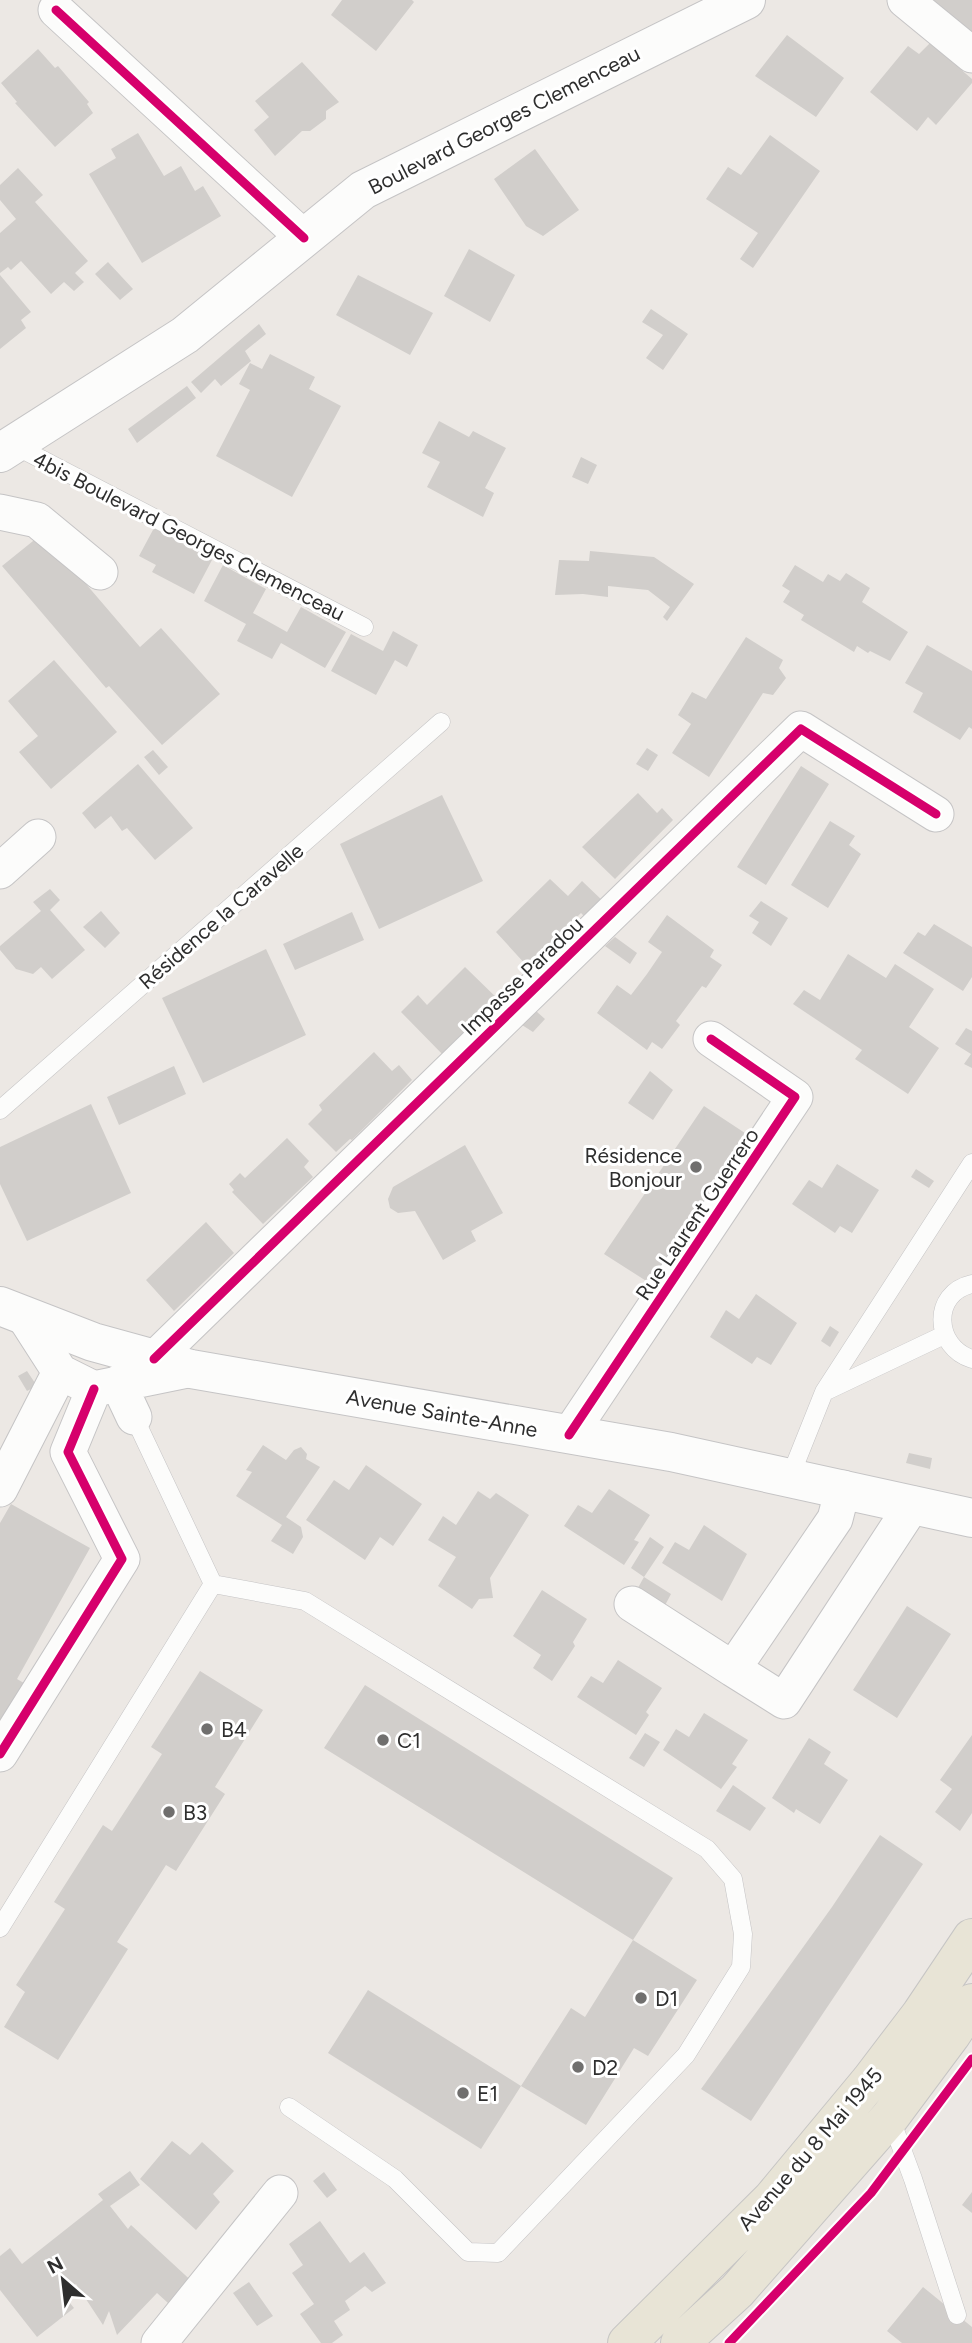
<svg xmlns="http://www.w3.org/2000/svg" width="972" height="2343" viewBox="0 0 972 2343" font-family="Figtree,sans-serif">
<rect width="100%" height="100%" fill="#ece8e4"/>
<path fill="#d1cecb" d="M342,0h70l2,2 -38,49 -45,-36z
M934,0h38v44l-44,-37z
M787,35l57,43 -28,39 -61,-41z
M930,43l42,36v4l-36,42 -8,-8 -11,14 -47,-39 38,-46 11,8z
M38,49l17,19 3,-2 31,36 -2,2 6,9 -38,34 -40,-44 2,-1 -16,-19z
M302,62l37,40 -13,9v8l-16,12h-8l-27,25 -21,-26 15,-13 -14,-16z
M138,133l26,43 17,-10 14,25 8,-5 18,30 -79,47 -53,-89 27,-16 -5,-9z
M770,135l50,36 -67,97 -13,-9 18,-26 -52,-34 22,-32 13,8z
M535,149l44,61 -36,26 -17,-10 -32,-47z
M18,168l25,27 -8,7 53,59 -13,12 9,9 -10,9 -10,-9 -13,12 -30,-33 -10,9 -3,-3 -8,6v-40l16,-14 -16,-19v-15z
M469,249l46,26 -25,47 -46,-26z
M108,262l25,27 -13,11 -25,-26z
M0,275l31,37 -10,8 5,8 -26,21z
M358,275l75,38 -23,42 -74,-40z
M651,309l37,25 -25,36 -17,-12 17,-23 -21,-13z
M259,324l7,10 -21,17 6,10 -30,25 -6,-7 -14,14 -10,-11z
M270,354l45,23 -6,12 32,17 -49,91 -76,-41 34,-66 -11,-6 11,-21 12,6z
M187,386l9,12 -59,45 -9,-14z
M439,421l30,16 4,-6 33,17 -21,40 9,5 -11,24 -56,-30 13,-25 -18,-9z
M581,457l16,8 -9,19 -16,-7z
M154,528l58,32 -18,34 -42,-22 4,-7 -17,-9z
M38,537l24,19 78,91 21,-19 59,66 -58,51 -53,-59 -3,2 -104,-122z
M590,551l64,6 40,27 -27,37 -4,-4 7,-10 -22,-17 -40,-4v11l-25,-3 -28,1 4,-35 30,1z
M223,565l43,24 -13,24 34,19 14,-25 45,25 -21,36 -44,-25 -9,16 -35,-18 9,-17 -42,-23z
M795,565l28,17 5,-8 12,7 6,-8 24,15 -8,14 46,30 -18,29 -20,-10 -2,2 -11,-7 -3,6 -53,-32 3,-5 -21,-13 7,-11 -8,-5z
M393,631l25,14 -11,22 -12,-7 -19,35 -45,-24 20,-37 32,17z
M746,637l37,23 -4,8 7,10 -13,17 -10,-2 -54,84 -37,-24 19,-29 -13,-9 14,-23 14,7z
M927,645l45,26v58l-3,-2 -9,13 -47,-28 10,-19 -18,-10z
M54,660l63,72 -66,57 -32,-37 19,-16 -30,-35z
M647,748l11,7 -10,16 -12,-7z
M153,750l15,17 -9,8 -15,-18z
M138,764l55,64 -38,32 -28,-32 -5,3 -11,-15 -16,13 -13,-16z
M801,766l28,18 -63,101 -29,-18z
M638,793l19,20 5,-5 11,12 -58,59 -33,-32z
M442,795l41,86 -104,48 -39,-85z
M830,821l25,15 -6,9 12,9 -33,54 -37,-23z
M550,879l18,17 14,-15 23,22 -17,17 -7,-7 -54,53 -31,-34z
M50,889l10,11 -10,10 35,40 -33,29 -11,-12 -8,7 -17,-5 -16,-19v-4l41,-35 -8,-9z
M761,901l27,17 -17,28 -19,-13 7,-11 -10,-6z
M101,911l19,22 -15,15 -22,-21z
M352,912l12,28 -69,30 -12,-26z
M667,915l47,35 -4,7 12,8 -16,23 -4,-2 -26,35 4,4 -18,24 -10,-7 -5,8 -50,-37 20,-28 14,10 16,-21 15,-22 -14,-10z
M934,924l38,23v30l-9,14 -60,-38 15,-21 7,4z
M615,937l22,16 -7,11 -25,-18z
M266,949l40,86 -103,48 -41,-85z
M848,954l38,24 9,-14 39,25 -25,38 30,21 -31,46 -53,-35 7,-9 -69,-46 11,-14 16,10z
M465,967l38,37 -56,55 -46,-47 17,-17 9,10z
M536,1011l9,8 -12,13 -11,-7z
M966,1028l6,3v37l-8,-4 7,-10 -16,-10z
M374,1052l18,19 7,-6 13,15 -60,60 -2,-1 -14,13 -28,-28 14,-14 -3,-5z
M174,1066l12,28 -67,31 -12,-28z
M650,1071l23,19 -20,30 -25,-17z
M91,1104l40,89 -104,48 -27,-57v-37z
M704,1106l47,31 -100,147 -47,-30z
M287,1138l22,23 -5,6 9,10 -50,47 -31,-32 2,-2 -5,-6 11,-11 5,5z
M465,1145l38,68 -32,18 5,10 -33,19 -28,-49 -17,2 -8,-5 -2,-9 5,-12z
M837,1164l42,26 -27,43 -12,-7 -5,7 -43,-29 17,-24 13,8z
M916,1169l18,12 -5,7 -18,-11z
M206,1222l28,31 -60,58 -28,-31z
M756,1294l41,29 -26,42 -14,-8 -5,7 -42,-27 16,-27 13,9z
M830,1326l9,6 -9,15 -9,-6z
M27,1371l10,15 -10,5 -9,-15z
M263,1445l23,15 8,-10 7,-3 6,7 -1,5 14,8 -34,50 15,10 2,10 -10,17 -22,-13 11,-16 -46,-29 16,-24 -6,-2z
M909,1453l23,5 -2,11 -24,-6z
M366,1465l56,39 -29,42 -13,-9 -15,23 -59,-40 28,-40 15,10z
M609,1489l41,26 -16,25 5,2 -15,23 -60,-39 14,-21 14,8z
M478,1491l12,8 6,-6 33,22 -39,63 3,20 -14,1 -7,10 -34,-23 18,-29 -28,-17 15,-24 13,9z
M11,1504l79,44 -73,131 12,7 -29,52v-215z
M704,1525l43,29 -25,47 -60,-38 13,-21 14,8z
M650,1537l14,10 -20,30 -13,-9z
M644,1577l27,17 -9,17 -28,-16z
M542,1590l45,29 -14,23 2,4 -23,35 -19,-13 8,-13 -28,-19z
M907,1606l44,28 -54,84 -44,-28z
M618,1660l44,28 -16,24 3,3 -13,20 -59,-38 14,-21 12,7z
M200,1671l63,39 -48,77 10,7 -49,77 -10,-6 -49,77 11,7 -70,111 -54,-33 21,-35 -9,-7 49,-76 -11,-7 49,-77 9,6 50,-77 -11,-7z
M365,1685l308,193 -40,62 64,40 -49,76 -14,-8 -48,77 -65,-39 50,-78 14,9 48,-77 -309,-192z
M704,1713l44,27 -16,24 5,3 -16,22 -58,-39 13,-21 13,8z
M645,1733l15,9 -16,25 -15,-9z
M972,1735v78l-12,18 -25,-19 17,-23 -12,-9z
M809,1738l22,14 -7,12 24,16 -28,44 -24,-15 -2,4 -22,-15z
M733,1785l33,23 -16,23 -34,-20z
M880,1835l43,29 -172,257 -50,-32 131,-182z
M368,1990l153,96 -40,63 -153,-96z
M172,2141l18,14 12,-13 32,29 -21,23 7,8 -24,28 -56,-51z
M130,2171l10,14 -30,21 18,23 3,-4 67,62 -20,25 -21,-19 -40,42 -8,-24 -6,14 -27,-41 -15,8 13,16 -37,29 -37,-47v-34l10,-8 12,16 81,-64 -5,-6z
M324,2172l13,18 -10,8 -14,-17z
M972,2192v21l-10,-8z
M320,2221l30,42 14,-11 22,31 -14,9 -7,-6 -20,15 5,9 -16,11 9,14 -11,8h-11l-21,-29 14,-10 -22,-31 11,-8 -14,-21z
M249,2282l24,34 -16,10 -24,-33z
M923,2287l49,40v16h-70l-15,-12z"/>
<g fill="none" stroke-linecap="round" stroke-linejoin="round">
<g stroke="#c5c4c5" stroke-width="19">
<path id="service" d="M14,445l350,182
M0,1110l441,-388
M972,1284c-41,9 -38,63 0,75
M824,1392l148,-229
M134,1417l79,167
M790,1477l34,-85 120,-57
M213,1584l92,17 402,248 26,30 10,55 -2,33 -55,88 -188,198 -30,-1 -73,-73 -106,-72
M0,1928l213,-344
M890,2117l23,62 44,136"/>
</g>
<g stroke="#c5c4c5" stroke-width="37">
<path id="minor" d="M905,0l67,55
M56,10l248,228
M0,512l37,8 63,52
M0,871l38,-34
M24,1316l36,56 34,17 93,-19
M154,1359l647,-630 135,85
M118,1383l16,34
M569,1435l226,-338 -84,-58
M0,1489l60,-117
M632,1604l101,65 102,-150 8,-31
M733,1669l51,32 129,-197
M0,1754l122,-195 -54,-107 26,-63
M159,2343l121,-150"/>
</g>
<g stroke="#c5c4c5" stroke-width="40">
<path id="secondary" d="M0,453l185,-118 178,-145 383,-190
M0,1306l93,36 98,27 480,83 301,66"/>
</g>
<g stroke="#c6c5c4" stroke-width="40">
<path id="primary" d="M627,2343l145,-144 98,-118 51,-67 51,-76
M680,2343l57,-52 153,-174 61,-82 21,-32"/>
</g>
<use href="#service" stroke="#fcfcfb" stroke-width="18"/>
<use href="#minor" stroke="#fcfcfb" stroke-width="35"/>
<use href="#secondary" stroke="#fcfcfb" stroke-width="38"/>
<use href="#primary" stroke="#e8e4d6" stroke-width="38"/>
<g stroke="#fff" stroke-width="13">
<path id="cycleway" d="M56,10l248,228
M154,1359l647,-630 135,85
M569,1435l226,-338 -84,-58
M0,1754l122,-195 -54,-107 26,-63
M729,2343l142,-150 101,-134"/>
</g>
<use href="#cycleway" stroke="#d6006c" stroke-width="9"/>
</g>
<g fill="#706f6e" stroke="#fff" stroke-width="2.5">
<circle cx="696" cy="1167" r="7"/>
<circle cx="207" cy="1729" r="7"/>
<circle cx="383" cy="1740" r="7"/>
<circle cx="169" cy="1812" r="7"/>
<circle cx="641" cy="1998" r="7"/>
<circle cx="578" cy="2067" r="7"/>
<circle cx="463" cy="2093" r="7"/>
</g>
<g text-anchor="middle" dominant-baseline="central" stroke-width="6" stroke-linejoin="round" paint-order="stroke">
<g font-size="21" fill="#2e2e2e" stroke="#fff">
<text transform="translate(504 120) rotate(-27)">Boulevard Georges Clemenceau</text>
<text transform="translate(189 536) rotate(27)">4bis Boulevard Georges Clemenceau</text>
<text transform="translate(221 916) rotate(-41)">Résidence la Caravelle</text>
<text transform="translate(522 976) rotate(-44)">Impasse Paradou</text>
<text transform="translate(697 1214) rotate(-56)">Rue Laurent Guerrero</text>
<text transform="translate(442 1413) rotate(10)">Avenue Sainte-Anne</text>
<text transform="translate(810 2149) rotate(-49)">Avenue du 8 Mai 1945</text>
</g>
<g font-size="21" fill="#2e2e2e" stroke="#fff" text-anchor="start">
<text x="682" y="1155" text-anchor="end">Résidence<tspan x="682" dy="24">Bonjour</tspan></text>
<text x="221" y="1729">B4</text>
<text x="397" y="1740">C1</text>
<text x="183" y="1812">B3</text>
<text x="655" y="1998">D1</text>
<text x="592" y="2067">D2</text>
<text x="477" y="2093">E1</text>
</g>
</g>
<g transform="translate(63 2280) rotate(332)" stroke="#ffffff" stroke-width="5" paint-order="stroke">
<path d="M0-5L12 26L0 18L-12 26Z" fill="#2e2e2e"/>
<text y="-10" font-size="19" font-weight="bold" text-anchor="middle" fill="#2e2e2e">N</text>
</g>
</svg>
